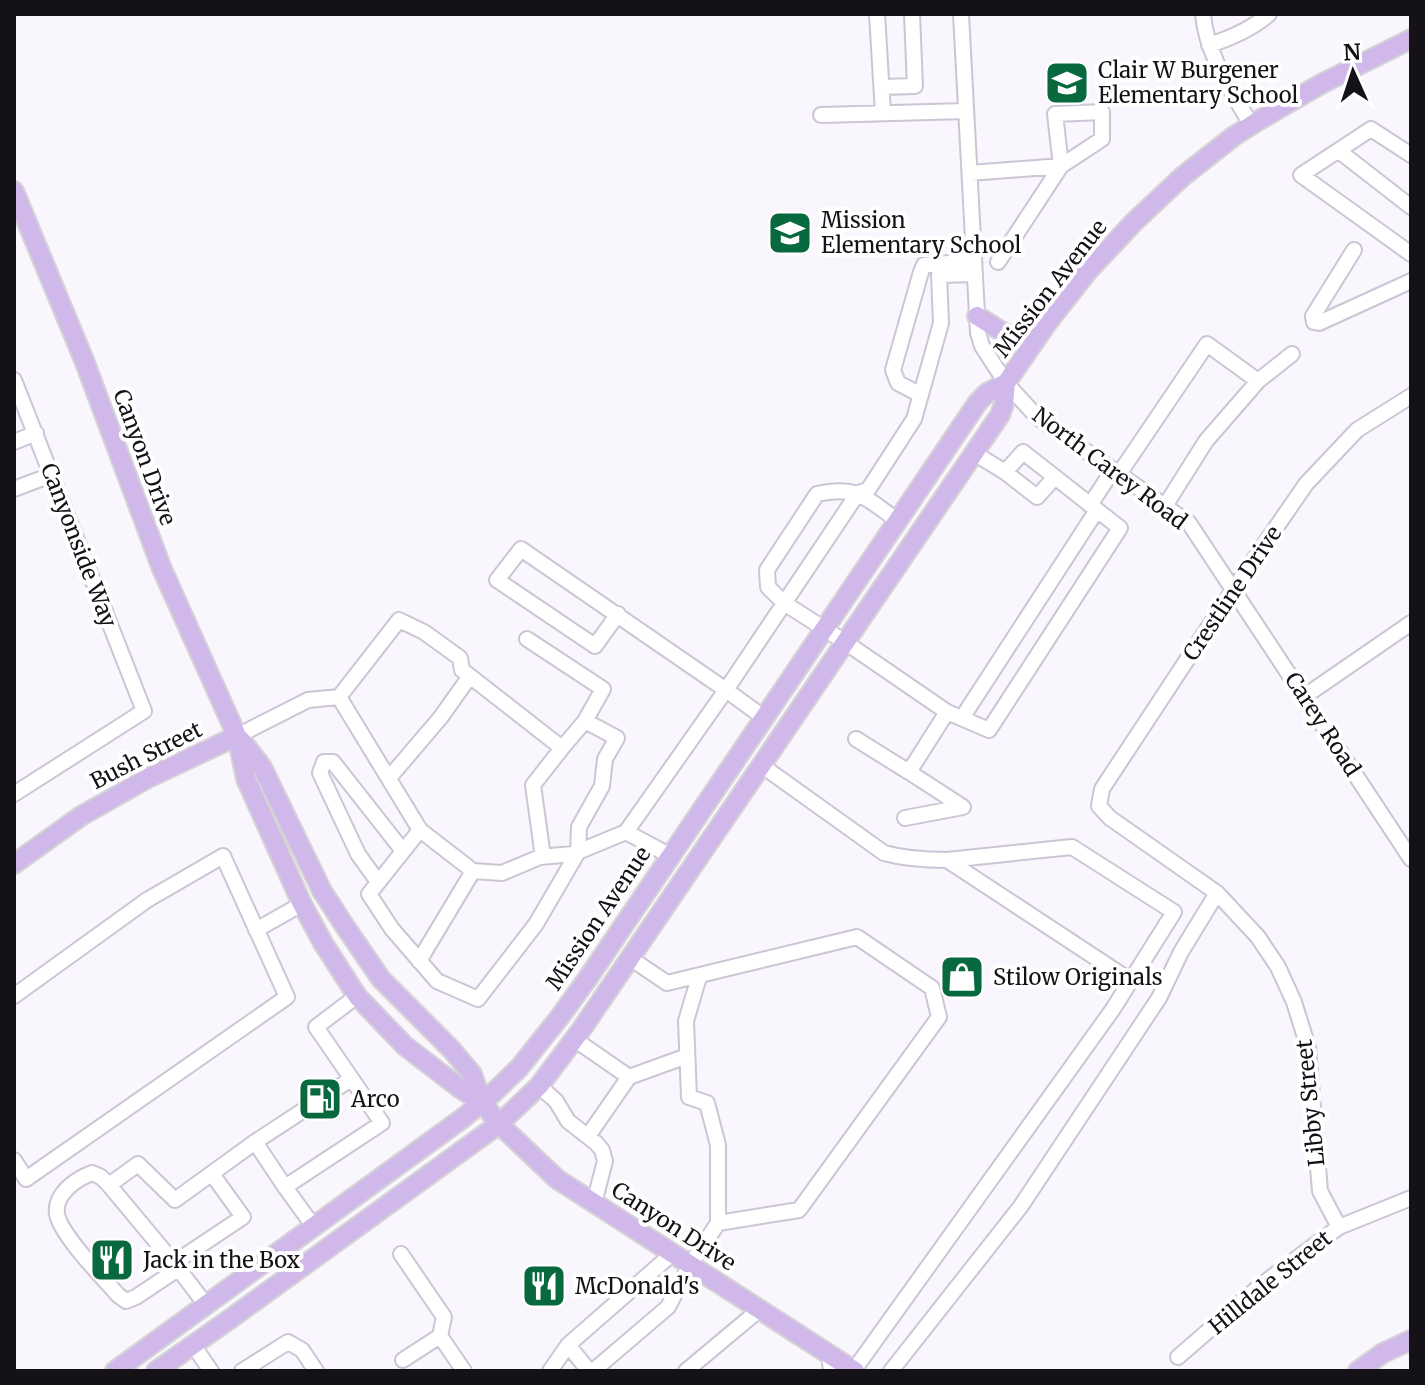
<svg xmlns="http://www.w3.org/2000/svg" width="1425" height="1385" viewBox="0 0 1425 1385" font-family="Merriweather,serif">
<rect width="100%" height="100%" fill="#f9f6fd"/>
<g fill="none" stroke-linecap="round" stroke-linejoin="round">
<g stroke="#ccc5d5" stroke-width="18">
<path id="minor" d="M877,14l6,99
M961,14l17,319 4,13 24,37 31,34 152,106 222,336
M1203,14c3,40 29,77 48,111
M1209,45c22,-7 43,-16 60,-31
M882,87l33,-1 -3,-72
M821,115l145,-4
M1339,151l72,56
M1411,155l-40,-26 -70,46 110,79
M970,173l91,-7 -6,-52 47,-2v27l-41,27 -63,96
M1354,250l-41,66 1,6 5,1 92,-42
M14,380l130,331 -130,83
M921,395l-23,-12 -5,-13 28,-98 3,-7 50,-4
M14,442l22,-9
M974,453l31,19 32,25 18,-20
M1005,472l18,-20 74,58
M1119,474l88,-130 51,37 34,-27
M14,489l37,-14
M1090,505l23,-35
M1165,506l41,-65 52,-60
M618,614l-23,32 -98,-66 24,-31 205,141 132,-197 10,-3 46,-71 27,-96 -2,-48 36,-1
M527,639l76,50 -18,32
M1305,696l106,-73
M339,697l60,-77 25,12 36,26 2,12 100,78 23,-27 32,17 -12,21 -3,27 -23,41 -1,25 -42,72 -58,75 -41,-18 -45,-52 -23,-35 51,-64
M947,712l42,18 131,-202 -23,-18 -135,208
M237,736l71,-36 31,-3 81,133 53,41 29,2 38,-16 33,-3 53,-22
M856,739l53,33 38,-60 -102,-70 -61,-39 -16,-16 -1,-17 50,-76c41,-9 48,4 80,26
M761,765l123,88c22,6 41,7 63,7
M389,778l52,-61 29,-41
M905,818l58,-11 -54,-35
M669,855l-43,-23 100,-142 37,27
M543,857l-10,-72 29,-37
M378,882l-20,-28 -38,-81 4,-11h9l70,89
M256,930l46,-26
M419,961l54,-90
M699,977l-13,44 3,76 18,6 11,42v78
M14,996l133,-96 76,-44 64,141 -261,182 -12,-19
M574,1039l55,38 -41,59
M629,1077l58,-21
M351,1079l-96,63 30,45 97,-64 -66,-96 41,-31
M539,1086l17,15 12,20 28,22 6,7 3,11 -11,42
M109,1185l-8,-8 -9,-4c-16,6 -38,21 -35,41 3,20 46,64 61,81l8,6 10,-4 42,-28
M285,1187l29,40
M1339,1227l-19,-36 -12,-144 -14,-45 -16,-35 -20,-30 -41,-44 -107,-75 -11,-12 3,-17 131,-199 73,-106 51,-54 54,-34
M401,1254l43,63 -4,19 24,35
M174,1263l69,-46 -31,-43
M206,1305l-32,-42 -65,-78 29,-21 37,36 80,-58
M193,1345l18,26
M829,1355l2,16
M1178,1357l82,-71 79,-59 72,-29
M403,1360l37,-24
M854,1370l259,-361 61,-97 -102,-65 -125,13 184,121
M242,1371l46,-29 14,8 14,21
M550,1371l18,-26
M589,1371l-21,-26 104,-91
M593,1371l75,-64 22,-42 28,-42 81,-13 140,-193 -7,-29 -75,-51 -190,46 -37,-25
M686,1371l73,-61
M891,1371l130,-165 138,-208 22,-46 36,-59"/>
</g>
<g stroke="#d5d4d5" stroke-width="22">
<path id="major" d="M14,191l70,169 78,209 75,167 9,43 56,125 21,39 34,53 48,50 56,43 21,13
M977,316l27,17 32,6
M241,740l21,27 60,124 22,34 37,54 71,71 20,24 10,28 17,22 58,55 298,192
M14,864l67,-48 67,-38 89,-42
M115,1371l348,-253 29,-24 27,-26 40,-50 29,-40 390,-576 9,-9 19,-10 42,-61 41,-52 45,-48 48,-45 52,-41 27,-17 60,-35 90,-45
M156,1371l74,-52 269,-195 40,-38 40,-53 421,-618 4,-11 2,-21
M1358,1371l25,-18 28,-13"/>
</g>
<use href="#minor" stroke="#fff" stroke-width="14"/>
<use href="#major" stroke="#d1b8eb" stroke-width="18"/>
</g>
<defs>
<g id="school-square" transform="scale(2.3)"><rect x="-9" y="-9" width="18" height="18" rx="4" fill="#08693e" stroke="#fff"/><path d="M0-5L7-2L0 1L-7-2ZM-4 1L0 2.5L4 1V4Q0 6-4 4Z" fill="#fff"/></g>
<g id="shop-square" transform="scale(2.3)"><rect x="-9" y="-9" width="18" height="18" rx="4" fill="#08693e" stroke="#fff"/><path d="M-5-2.5h2.3a2.7 3.5 0 0 1 5.4 0H5L5.5 6h-11ZM-1.5-2.5h3a1.5 2.3 0 0 0-3 0Z" fill="#fff"/></g>
<g id="fuel-square" transform="scale(2.3)"><rect x="-9" y="-9" width="18" height="18" rx="4" fill="#08693e" stroke="#fff"/><path d="M-5.5-6h7V0h2V4h1.3V-2.5L3-4.5l.8-.8L6-3V5H2.5V1h-1V6h-7ZM-4.2-4.7v3.2H.2V-4.7Z" fill="#fff"/></g>
<g id="restaurant-square" transform="scale(2.3)"><rect x="-9" y="-9" width="18" height="18" rx="4" fill="#08693e" stroke="#fff"/><path d="M-5-6h1v4h1v-4h1v4h1v-4h1v5L-1.5 .5V6h-2V.5L-5-1ZM5-6V6H3V1.5H1.5Q1.5-4 5-6Z" fill="#fff"/></g>
</defs>
<g fill-rule="evenodd">
<use href="#school-square" x="1067" y="83"/>
<use href="#school-square" x="790" y="233"/>
<use href="#shop-square" x="962" y="977"/>
<use href="#fuel-square" x="320" y="1099"/>
<use href="#restaurant-square" x="112" y="1260"/>
<use href="#restaurant-square" x="544" y="1286"/>
</g>
<g text-anchor="middle" dominant-baseline="central" stroke-width="8" stroke-linejoin="round" paint-order="stroke">
<g font-size="22" fill="#141117" stroke="#fff" text-anchor="start">
<text x="1098" y="70">Clair W Burgener<tspan x="1098" dy="25">Elementary School</tspan></text>
<text x="821" y="220">Mission<tspan x="821" dy="25">Elementary School</tspan></text>
<text x="993" y="977">Stilow Originals</text>
<text x="351" y="1099">Arco</text>
<text x="143" y="1260">Jack in the Box</text>
<text x="575" y="1286">McDonald's</text>
</g>
<g font-size="22" fill="#141117" stroke="#fff">
<text transform="translate(1050 288) rotate(-52)">Mission Avenue</text>
<text transform="translate(145 457) rotate(70)">Canyon Drive</text>
<text transform="translate(1110 468) rotate(37)">North Carey Road</text>
<text transform="translate(79 545) rotate(69)">Canyonside Way</text>
<text transform="translate(1232 593) rotate(-56)">Crestline Drive</text>
<text transform="translate(1323 724) rotate(57)">Carey Road</text>
<text transform="translate(146 755) rotate(-27)">Bush Street</text>
<text transform="translate(598 918) rotate(-56)">Mission Avenue</text>
<text transform="translate(1310 1103) rotate(-96)">Libby Street</text>
<text transform="translate(674 1226) rotate(33)">Canyon Drive</text>
<text transform="translate(1270 1282) rotate(-39)">Hilldale Street</text>
</g>
</g>
<rect width="1425" height="1385" fill="none" stroke="#141117" stroke-width="32"/>
<g transform="translate(1353 72) rotate(357)" stroke="#ffffff" stroke-width="6" paint-order="stroke">
<path d="M0-6L14 30L0 20L-14 30Z" fill="#141117"/>
<text y="-12" font-size="22" font-weight="bold" text-anchor="middle" fill="#141117">N</text>
</g>
</svg>
